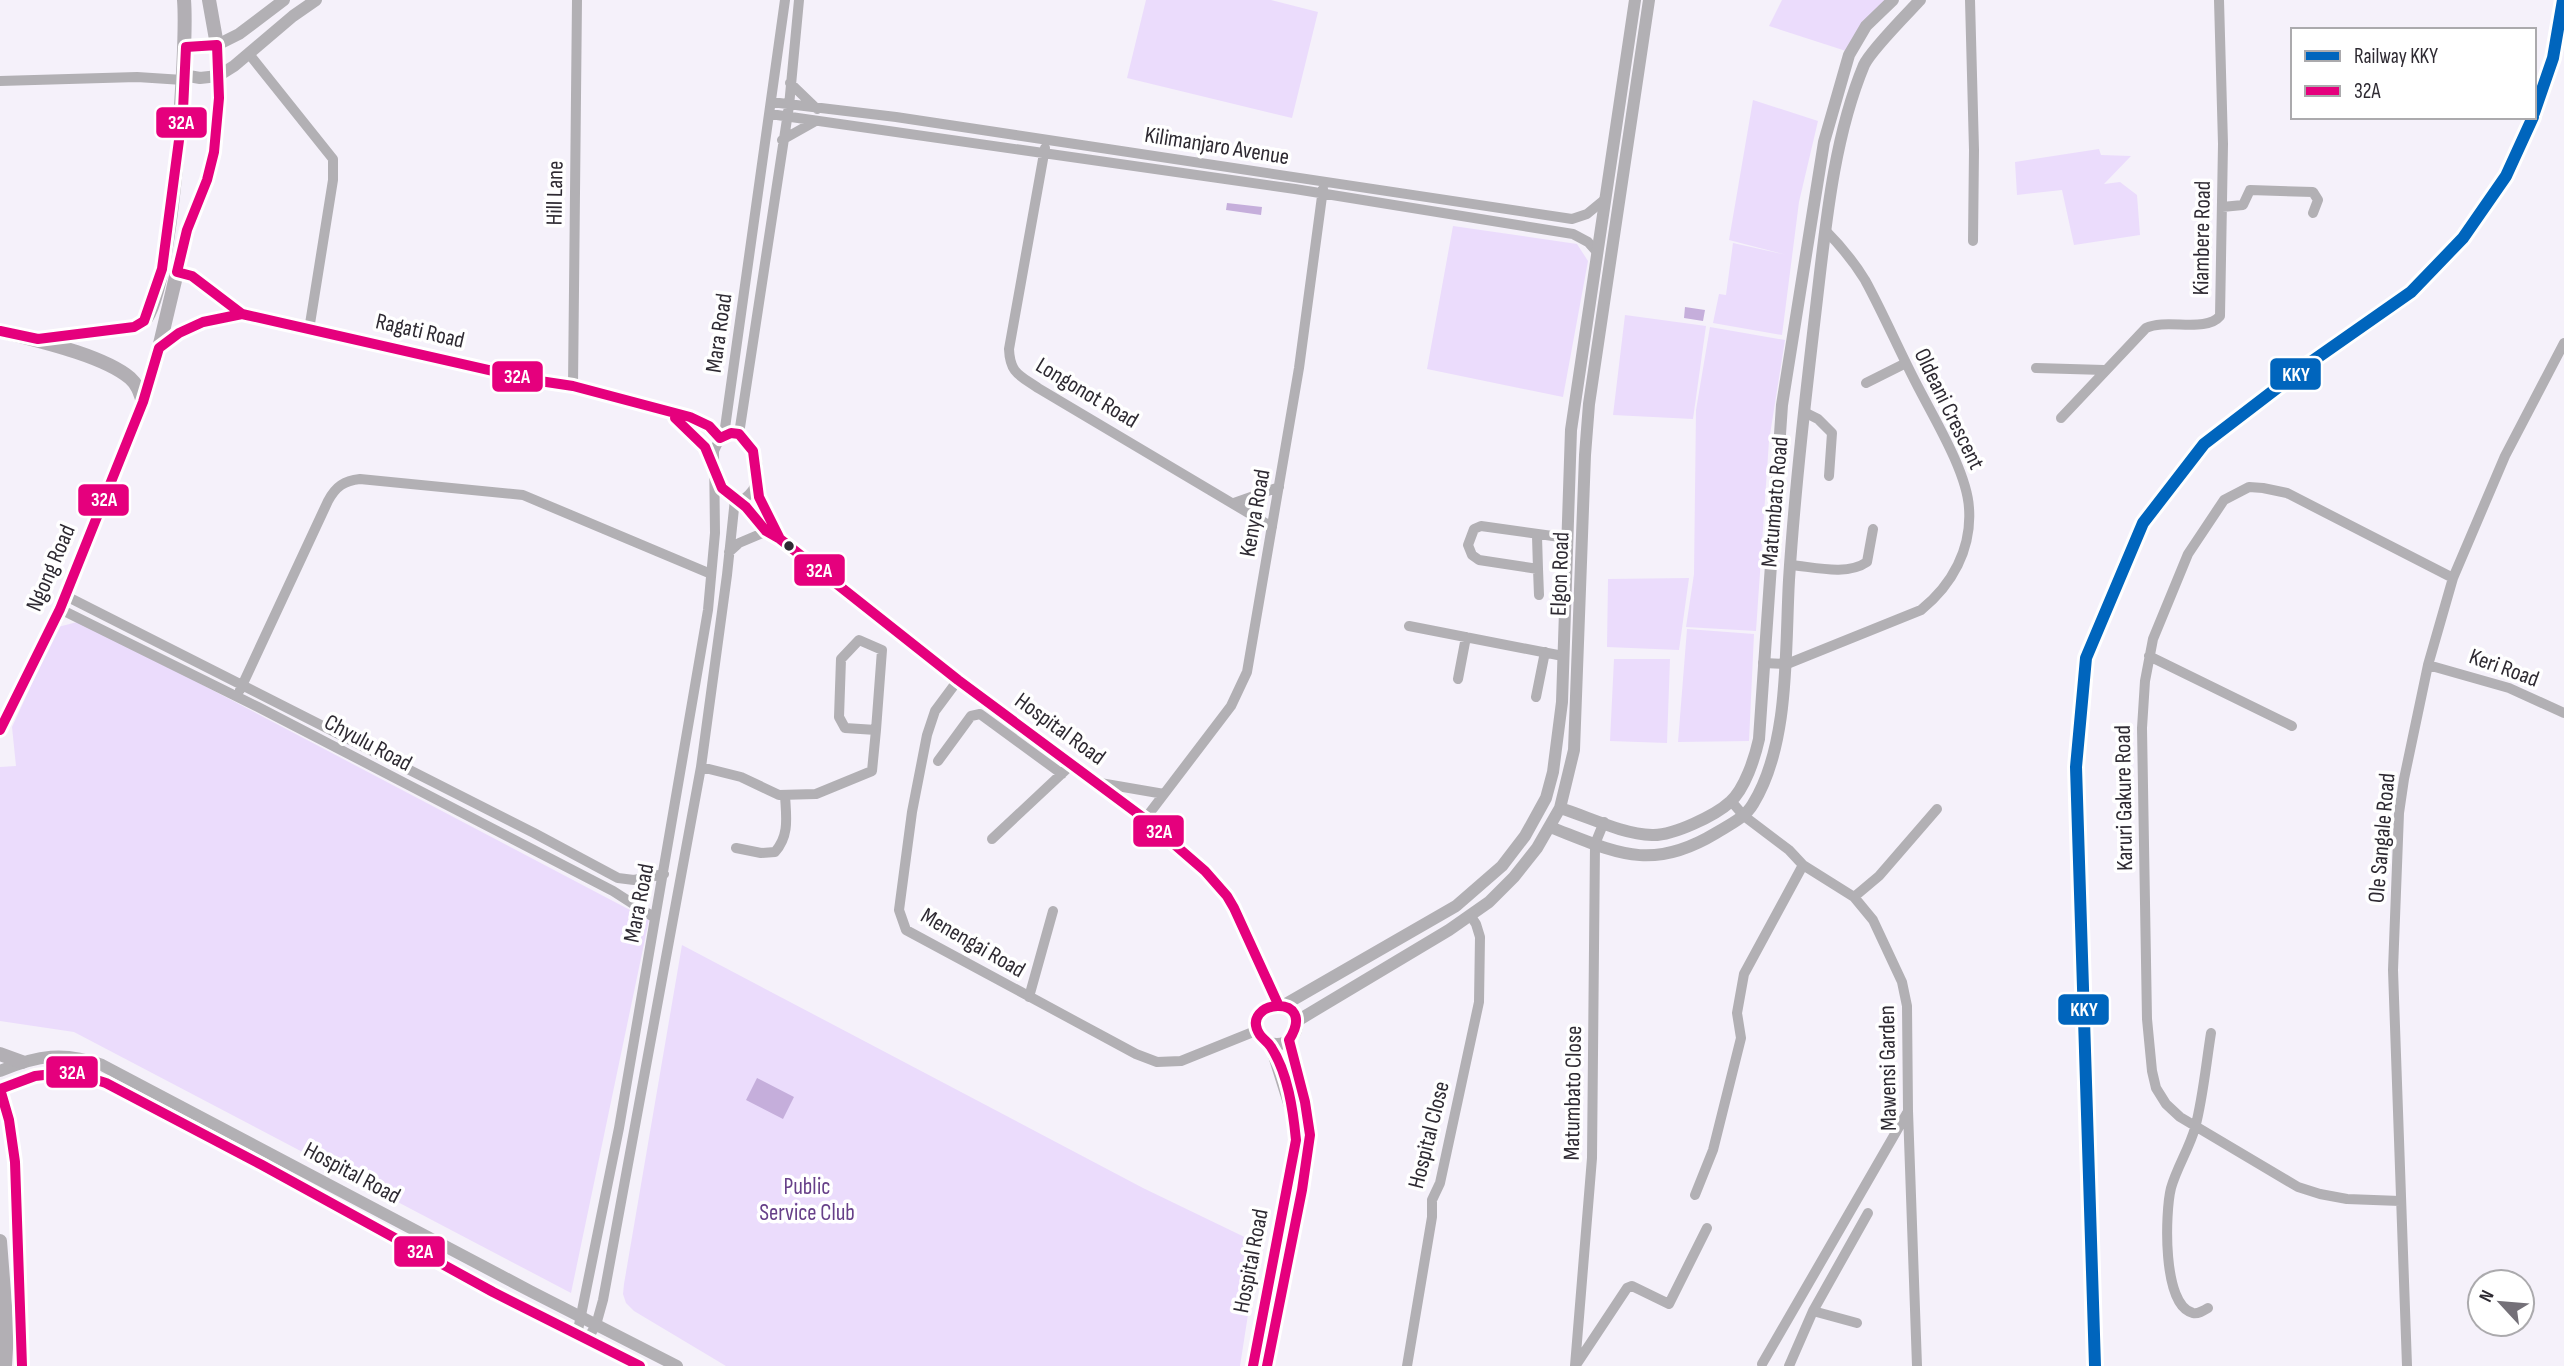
<svg xmlns="http://www.w3.org/2000/svg" width="2564" height="1366" viewBox="0 0 2564 1366" font-family="'Sofia Sans Condensed',sans-serif">
<rect width="100%" height="100%" fill="#f5f1fa"/>
<path fill="#ebdcfc" d="M1146,0h125l47,12 -26,106 -165,-40z
M1782,0h103l-39,51 -77,-25z
M1753,100l65,21 -19,81 -17,133 -69,-12 6,-29 7,1 7,-52 54,12 -58,-15z
M2099,149l2,6 30,1 -27,28 16,-2 17,13 3,40 -66,10 -12,-55 -45,5 -2,-33z
M1453,226l124,18 11,17 -25,136 -136,-28z
M1625,315l81,11 -13,93 -80,-4z
M1710,327l75,13 -16,101 -13,190 -70,-4 8,-53 2,-164z
M1689,578l-10,72 -72,-3 1,-68z
M81,621l568,299 -78,373 -497,-261 -74,-11v-254l16,-1 -4,-39 46,-100z
M1687,629l67,5 -5,107 -71,1z
M1614,659h56l-3,84 -57,-2z
M682,945l461,243 116,56 -19,122h-514l-92,-55 -8,-8 -3,-9 1,-10z"/>
<path fill="#c5aedb" d="M1227,203l35,4 -1,8 -35,-5z
M1685,307l20,3 -2,11 -19,-3z
M757,1078l37,19 -11,22 -37,-19z"/>
<g fill="none" stroke-linecap="round" stroke-linejoin="round">
<path stroke="#b2b0b4" stroke-width="10" d="M1970,0l4,150 -1,91
M249,54l84,105v21l-24,150
M0,81l137,-4 46,3
M790,83l27,26
M771,102l125,15 676,102 15,-5 17,-14
M770,114l525,75 278,45 15,8 8,9
M782,140l32,-18
M1045,148l-36,201c1,24 10,26 29,39l234,139
M2222,207l21,-2 7,-15 63,2 5,8 -5,13
M173,271l19,5 50,38 291,66 40,6 117,31 19,9 11,12
M159,347c27,-19 50,-28 82,-33
M2036,368l68,2
M1866,383l40,-20
M573,386l4,-386
M1804,412l14,7 14,14 -3,43
M672,415l30,28 11,18
M2061,418l85,-90c20,-10 60,5 74,-12l3,-172 -4,-144
M739,434l50,-328 10,-106
M724,435l61,-435
M756,482l9,26 15,30
M739,500l26,32 15,7 178,141 187,139 60,52 22,25 7,12 44,96
M1234,503l45,-16
M1537,536l1,33 -59,-9 -7,-5 -4,-10 6,-16 7,-3 86,12
M729,552l10,-9 26,-11
M1791,565c23,2 56,11 76,-3l6,-33
M1538,569l1,26
M66,596l468,237 84,45 16,2 30,-6
M60,609l198,98 355,184 42,27
M1409,626l154,30
M2149,656l143,70
M1763,663l24,1 134,-54c31,-25 51,-61 48,-102 -2,-37 -37,-93 -54,-127 -17,-33 -32,-68 -50,-101 -11,-18 -25,-35 -40,-50
M2428,665l81,23 55,25
M1458,679l8,-42
M958,680l-23,31 -8,24 -15,77 -13,98 7,20 230,124 21,8 24,-1 77,-31
M240,690l88,-189c8,-15 16,-20 32,-22l163,16 188,79
M1536,697l9,-45
M938,761l33,-45 9,-2 82,60
M701,767l40,10 38,18 37,-1 56,-23 4,-41 -31,-2 -6,-11 2,-58 18,-19 23,10 -6,80
M1100,783l64,11
M1731,801l13,15 45,34 14,15 51,32 19,23 29,62 5,24 1,105 9,255
M1145,819l86,-113 16,-34 52,-304 24,-179
M992,839l80,-75
M736,848l25,5 14,-1c15,-17 11,-36 10,-57
M1854,897l25,-21 58,-67
M1029,997l24,-86
M1695,1195l18,-45 28,-112 -4,-25 7,-39 59,-109
M2400,1201l-53,-2 -27,-5 -22,-7 -118,-70 -14,-13 -10,-16 -4,-17 -5,-52 -5,-291 3,-47 8,-42 35,-85 36,-54 25,-13 14,1 24,5 166,85
M2208,1308c-5,3 -10,6 -15,5 -31,-7 -28,-101 -22,-125 6,-21 18,-39 24,-60 8,-30 11,-64 16,-95
M1813,1311l44,12
M577,1335l42,-207 89,-518 7,-77 -1,-82 6,-13 11,-5 8,1c21,15 28,51 3,66l-14,-4 -14,-21
M587,1340l9,-15 7,-25 98,-533 26,-192 8,-76
M1762,1364l145,-251
M1576,1365l51,-77 5,-2 37,18 38,-76
M1407,1366l25,-149v-17l8,-17 39,-181 1,-65 -4,-13 -6,-9
M1575,1366l17,-208 3,-314 9,-22
M1789,1366l24,-55 55,-98
M2407,1366l-14,-396 6,-157 5,-34 24,-114 25,-87 52,-122 59,-113"/>
<path stroke="#b2b0b4" stroke-width="12" d="M186,47l31,-2 22,-11 45,-34
M183,75l17,3 18,-2 16,-10 59,-50 23,-16
M1560,808c29,9 62,26 92,27 21,1 64,-20 78,-33 15,-13 25,-45 29,-63l23,-334 42,-263 25,-87 17,-29 27,-26
M1550,827c65,25 100,46 166,6 13,-8 29,-15 37,-29 37,-60 32,-155 36,-224 6,-93 17,-187 28,-281 9,-77 17,-162 47,-234 7,-15 43,-51 56,-65
M1257 1024a20 20 0 1 1 40 0a20 20 0 1 1-40 0Z
M1284,1005l172,-99 46,-40 23,-30 21,-38 7,-26 9,-70 9,-272 64,-430
M1297,1021l152,-91 40,-28 25,-25 23,-29 23,-40 14,-58 11,-295 4,-51 60,-404
M0,1071c38,-16 64,-20 102,-6l428,226 147,75
M0,1088l35,-12 36,-4 35,11 156,82 231,127 147,74
M1253,1366l43,-226 -2,-21 -24,-76
M1267,1366l35,-176 8,-55 -5,-33 -16,-62"/>
<path stroke="#b2afb4" stroke-width="14" d="M0,331c35,9 103,24 130,47 8,7 10,15 13,24
M38,339l96,-12c4,-2 7,-3 10,-6 28,-28 44,-274 40,-321
M0,730l60,-121 83,-207 16,-54 28,-118 20,-50 7,-28 5,-54 -2,-53 -8,-45
M0,1054l22,8
M0,1089l9,31 6,42 7,204
M0,1241l7,90 -2,35"/>
<g stroke="#fff" stroke-width="16">
<path id="bus-1" d="M0,331l38,8 96,-12 10,-6 18,-52 21,-159 3,-63 31,-2 2,53 -5,54 -7,28 -20,50 -10,42 15,4 50,38 291,66 40,6 117,31 19,9 11,12 11,-5 8,1 14,17 6,46 21,42
M675,418l30,29 17,41 24,19 20,24 14,8 178,141 187,139 60,52 22,25 7,12 44,96
M0,730l60,-121 83,-207 16,-54 20,-15 24,-11 39,-8
M22,1366l-7,-204 -6,-42 -9,-31 35,-13 36,-4 35,11 156,82 231,127 147,74
M1253,1366l43,-226c-3,-30 -8,-67 -25,-93 -3,-5 -8,-8 -11,-12 -23,-35 60,-44 29,5l16,62 5,33 -8,55 -35,176"/>
</g>
<use href="#bus-1" stroke="#e5007d" stroke-width="10"/>
<g stroke="#fff" stroke-width="18">
<path id="rail-1" d="M2534,113l19,-55 10,-58
M2095,1366l-19,-599 10,-109 57,-135 61,-79 107,-82 100,-70 52,-54 43,-62 27,-59"/>
</g>
<use href="#rail-1" stroke="#0065bd" stroke-width="12"/>
</g>
<circle fill="#2e2a32" stroke="#fff" stroke-width="2.5" cx="789" cy="546" r="6"/>
<g text-anchor="middle" dominant-baseline="central" stroke-width="7" stroke-linejoin="round" paint-order="stroke">
<g font-size="23" fill="#2e2a32" stroke="#fff">
<text transform="translate(1217 146) rotate(9)">Kilimanjaro Avenue</text>
<text transform="translate(555 193) rotate(-89)">Hill Lane</text>
<text transform="translate(2202 238) rotate(-89)">Kiambere Road</text>
<text transform="translate(420 331) rotate(13)">Ragati Road</text>
<text transform="translate(719 333) rotate(-82)">Mara Road</text>
<text transform="translate(1087 393) rotate(31)">Longonot Road</text>
<text transform="translate(1949 409) rotate(64)">Oldeani Crescent</text>
<text transform="translate(1775 502) rotate(-85)">Matumbato Road</text>
<text transform="translate(1255 513) rotate(-80)">Kenya Road</text>
<text transform="translate(51 568) rotate(-67)">Ngong Road</text>
<text transform="translate(1560 574) rotate(-88)">Elgon Road</text>
<text transform="translate(2504 668) rotate(20)">Keri Road</text>
<text transform="translate(1060 729) rotate(36)">Hospital Road</text>
<text transform="translate(368 743) rotate(28)">Chyulu Road</text>
<text transform="translate(2124 798) rotate(-91)">Karuri Gakure Road</text>
<text transform="translate(2382 838) rotate(-85)">Ole Sangale Road</text>
<text transform="translate(639 903) rotate(-79)">Mara Road</text>
<text transform="translate(973 943) rotate(30)">Menengai Road</text>
<text transform="translate(1888 1068) rotate(-91)">Mawensi Garden</text>
<text transform="translate(1573 1093) rotate(-89)">Matumbato Close</text>
<text transform="translate(1429 1135) rotate(-76)">Hospital Close</text>
<text transform="translate(352 1173) rotate(28)">Hospital Road</text>
<text transform="translate(1251 1261) rotate(-79)">Hospital Road</text>
</g>
<g font-size="23" fill="#674089" stroke="#fff">
<text x="807" y="1187">Public<tspan x="807" dy="26">Service Club</tspan></text>
</g>
</g>
<g stroke="#fff" stroke-width="2.5">
<rect x="155" y="106" width="53" height="33" rx="7" fill="#e5007d"/>
<rect x="2269" y="357" width="53" height="34" rx="7" fill="#0065bd"/>
<rect x="491" y="360" width="53" height="33" rx="7" fill="#e5007d"/>
<rect x="77" y="483" width="53" height="34" rx="7" fill="#e5007d"/>
<rect x="793" y="553" width="53" height="34" rx="7" fill="#e5007d"/>
<rect x="1132" y="814" width="53" height="34" rx="7" fill="#e5007d"/>
<rect x="2057" y="993" width="53" height="33" rx="7" fill="#0065bd"/>
<rect x="45" y="1055" width="54" height="34" rx="7" fill="#e5007d"/>
<rect x="393" y="1235" width="53" height="33" rx="7" fill="#e5007d"/>
</g>
<g font-size="19" text-anchor="middle" font-weight="bold" fill="#fff">
<text x="181" y="129">32A</text>
<text x="2296" y="381">KKY</text>
<text x="517" y="383">32A</text>
<text x="104" y="506">32A</text>
<text x="819" y="577">32A</text>
<text x="1159" y="838">32A</text>
<text x="2084" y="1016">KKY</text>
<text x="72" y="1079">32A</text>
<text x="420" y="1258">32A</text>
</g>
<rect x="2291" y="28" width="245" height="91" fill="#ffffff" stroke="#abaaad" stroke-width="2"/>
<rect x="2305" y="51" width="35" height="10" fill="#0065bd" stroke="#abaaad" stroke-width="2"/>
<text x="2354" y="63" font-size="21" fill="#2e2a32">Railway KKY</text>
<rect x="2305" y="86" width="35" height="10" fill="#e5007d" stroke="#abaaad" stroke-width="2"/>
<text x="2354" y="98" font-size="21" fill="#2e2a32">32A</text>
<g transform="translate(2501 1303) rotate(296)"><circle r="33" fill="#ffffff" stroke="#abaaad" stroke-width="2"/>
<path d="M0-5L12 26L0 18L-12 26Z" fill="#747078"/>
<text y="-10" font-size="19" font-weight="bold" text-anchor="middle" fill="#2e2a32">N</text>
</g>
</svg>
